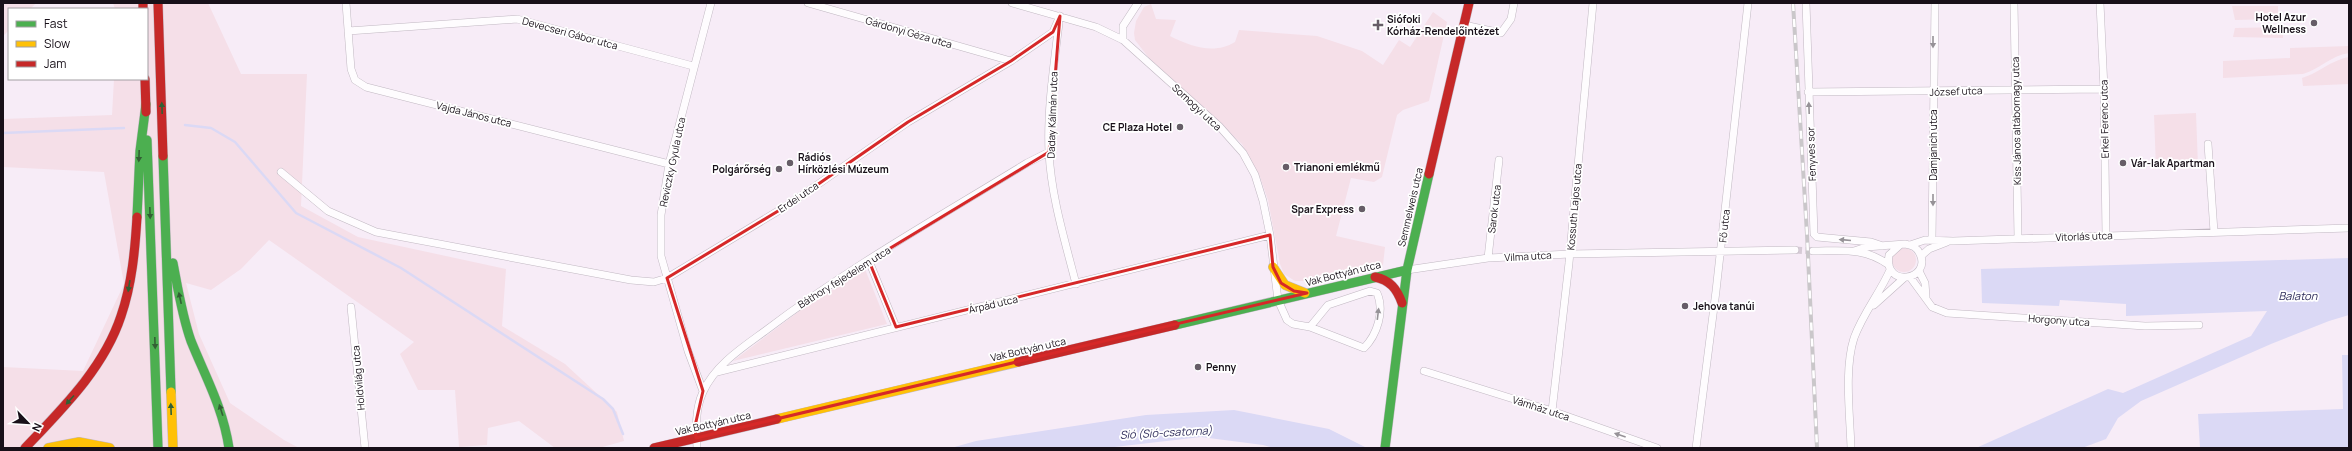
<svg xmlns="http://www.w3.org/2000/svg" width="2352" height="451" viewBox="0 0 2352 451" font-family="Manrope,sans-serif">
<rect width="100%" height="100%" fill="#f7ecf7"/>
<path fill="#f5dfe8" d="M3,3h33l-6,6h-21v21l-6,6z
M113,3h95l33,71h66l-6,132 57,31 148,32 -4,57 63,38 52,48 7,29 -25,7h-44l-36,-27 -31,7 -1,17 -28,2 -4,-57h-37l-18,-36 14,-12 -145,-102 -28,29 -30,21 -25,-7 13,51 31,69 54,37 15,8h-296v-81l80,4 41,-87 -20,-112 -101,-5v-48l109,-4 2,-36h33v-70h-32z
M1151,4l5,15 20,1 -6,16c20,10 44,19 65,6l4,-12 78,6 45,15 21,14 16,-25 11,7 23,-35 14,10 -18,79 -26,9 -6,5 -15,62 -8,5 -23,-4 -15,58 49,11 -2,18 -78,16h-10l-11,-7 -4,-10 -12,-64 -8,-23 -18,-33 -93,-86 -14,-18 -1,-7 2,-12 8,-14z
M2232,6h46v13l-43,1z
M2283,27v11l-50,-1 2,-9z
M2349,46v7c-19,3 -29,16 -46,21l-80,4v-17l67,-3v-10z
M2349,57v27l-46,2 -1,-8c19,-6 27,-17 47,-21z
M2196,113l2,53 -42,2 -2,-53z
M1892 260a12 12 0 1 1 24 0a12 12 0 1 1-24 0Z
M865,269l22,55 -154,37 69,-52z"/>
<path fill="#dbd9f5" d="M2349,258v57l-20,6 -58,23 -130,57 -23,17 -12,21 -24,9h-106l132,-59 15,4 128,-57 16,-25 -141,5v-12l-66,-4 -1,6 -77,-3 -1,-34z
M2342,355h7v93h-149l-2,-34 145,-5z
M1234,410l95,19 38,19h-93l-11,-3 -62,-8 -95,11h-155l25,-7 170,-26z"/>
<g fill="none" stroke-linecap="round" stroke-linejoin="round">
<path stroke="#dbd9f5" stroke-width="2.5" d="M185,125l26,3 24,14 61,71 105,55 202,131 10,10 10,25
M3,133l121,-5"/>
<path stroke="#d6cbd6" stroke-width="7" stroke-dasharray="7 3.5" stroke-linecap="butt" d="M1795,250l18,1"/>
<g stroke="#c1b8c2" stroke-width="8">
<path id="street" d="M346,3l5,66 4,11 11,7 303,77
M808,3l203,58
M1012,3l84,24 27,13 96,86 24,27 12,22 8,26 7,34 8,65 9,20 6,4 17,3 54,21c13,-13 21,-37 13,-55l-7,-2 -42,14 -18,22
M1806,3l8,231 3,3 54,5 12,4
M2014,3l4,235
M2100,3l4,86 2,146
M1059,23c-5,42 -12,87 -10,129 2,44 16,89 27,132
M1464,25l37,8 10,-14 3,-16
M348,31l169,-12 176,47
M1123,40v-14l15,-23
M1808,92l296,-3
M2208,144l6,88
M281,172l47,39 48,21 255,48 23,2 13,-4 121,-73 120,-83 103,-61 42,-29 7,-16
M1932,239l3,-236
M1910,245l15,-5 28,1 396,-13
M1813,251c29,0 51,-4 76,14
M1854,251l12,-4 39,-3c7,1 12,3 15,10 12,26 -37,35 -31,1l11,-10
M1921,256l8,-7 18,-7
M1488,258l11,-98
M869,261l27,66
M1407,270l81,-12 82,-4 225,-4
M1919,271l6,12 1,14
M1910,277l22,30 15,6 198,13 54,-1
M1874,305l30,-27
M351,307l14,141
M1424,371l128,40 105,37
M717,372l553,-137
M703,391l-15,-40 -27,-95v-41l8,-51 42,-161
M1552,411l17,-148 24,-260
M697,448c-1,-19 -2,-39 6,-56 12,-27 40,-45 62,-61 83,-63 174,-114 262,-168l22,-11
M1696,448l20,-157 32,-288
M1851,448c-1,-33 -7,-79 3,-110 9,-25 26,-45 36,-68"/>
</g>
<g stroke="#c1b8c2" stroke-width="10">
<path id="fast" d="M147,140l11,308
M163,156l8,236
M137,217l3,-66 6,-47
M173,263c5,26 9,53 18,78 15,37 32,67 38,107
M1175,325l232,-55
M1385,448l22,-178 22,-96"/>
</g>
<g stroke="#c1b8c2" stroke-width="10">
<path id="slow" d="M1273,267l12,18 20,8
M171,392l2,56
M777,419l241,-57
M48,448l31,-6 31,6"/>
</g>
<g stroke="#c1b8c2" stroke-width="10">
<path id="jam" d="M143,3v6
M158,3l5,153
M145,79l1,33
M1429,174l40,-171
M1375,277c15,3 22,12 27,26
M1018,362l157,-37
M25,448c37,-39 79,-80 96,-132 11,-32 14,-66 16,-99
M654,448l123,-29"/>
</g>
<use href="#street" stroke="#fefcfe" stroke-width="7"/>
<use href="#fast" stroke="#4caf50" stroke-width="9"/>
<use href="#slow" stroke="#ffc107" stroke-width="9"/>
<use href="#jam" stroke="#c62828" stroke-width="9"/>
<g stroke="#cac7ca" stroke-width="4">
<path id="rail" d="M1793,3l14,231 10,214"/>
</g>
<use href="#rail" stroke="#fff" stroke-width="2.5" stroke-dasharray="8" stroke-linecap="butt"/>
</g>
<defs><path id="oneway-solid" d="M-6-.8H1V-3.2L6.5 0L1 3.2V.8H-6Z"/></defs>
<g fill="#969297">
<use href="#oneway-solid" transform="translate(1933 42) rotate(90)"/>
<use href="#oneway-solid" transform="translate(1809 108) rotate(-92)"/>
<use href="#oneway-solid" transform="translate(1933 200) rotate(90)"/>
<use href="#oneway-solid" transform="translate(1845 240) rotate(-175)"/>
<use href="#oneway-solid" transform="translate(1378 314) rotate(-83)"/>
<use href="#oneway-solid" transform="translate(1620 435) rotate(-161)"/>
</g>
<g fill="#326034">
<use href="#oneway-solid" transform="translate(162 108) rotate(-92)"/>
<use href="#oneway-solid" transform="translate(139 156) rotate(92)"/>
<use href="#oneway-solid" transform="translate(150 213) rotate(88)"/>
<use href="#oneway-solid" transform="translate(129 286) rotate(99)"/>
<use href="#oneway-solid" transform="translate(180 298) rotate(-102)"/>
<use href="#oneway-solid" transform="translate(155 343) rotate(88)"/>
<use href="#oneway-solid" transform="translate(70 400) rotate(132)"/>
<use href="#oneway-solid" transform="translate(171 409) rotate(-92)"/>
<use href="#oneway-solid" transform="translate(221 410) rotate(-108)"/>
</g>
<path fill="none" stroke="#d62828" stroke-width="3" stroke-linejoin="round" d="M1060,16l-11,136 -180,109 27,66 374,-92 3,32 8,16 13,8 13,2 -611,145 -1,-12 8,-35 -36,-113 121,-73 120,-83 103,-61 42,-29z"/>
<g fill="#665d67" stroke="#fff" stroke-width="1.5">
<circle cx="2314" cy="23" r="4"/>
<path d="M1376 19h4v4h4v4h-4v4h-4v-4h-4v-4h4z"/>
<circle cx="1180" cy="127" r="4"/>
<circle cx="790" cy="163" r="4"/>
<circle cx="2123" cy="163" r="4"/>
<circle cx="1286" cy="167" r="4"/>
<circle cx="779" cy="169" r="4"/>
<circle cx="1362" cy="209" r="4"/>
<circle cx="1685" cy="306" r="4"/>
<circle cx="1198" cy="367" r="4"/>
</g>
<g text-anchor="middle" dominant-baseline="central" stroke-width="3.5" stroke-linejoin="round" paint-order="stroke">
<g font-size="10" font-weight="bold" fill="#181019" stroke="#fff" text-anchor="start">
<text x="2306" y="17" text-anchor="end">Hotel Azur<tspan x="2306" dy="12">Wellness</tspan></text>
<text x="1387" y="19">Siófoki<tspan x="1387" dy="12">Kórház-Rendelőintézet</tspan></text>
<text x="1172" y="127" text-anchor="end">CE Plaza Hotel</text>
<text x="798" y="157">Rádiós<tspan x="798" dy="12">Hírközlési Múzeum</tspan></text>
<text x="2131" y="163">Vár-lak Apartman</text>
<text x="1294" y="167">Trianoni emlékmű</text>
<text x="771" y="169" text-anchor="end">Polgárőrség</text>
<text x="1354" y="209" text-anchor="end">Spar Express</text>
<text x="1693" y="306">Jehova tanúi</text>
<text x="1206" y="367">Penny</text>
</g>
<g font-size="10" fill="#181019" stroke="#fff">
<text transform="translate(909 32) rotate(16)">Gárdonyi Géza utca</text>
<text transform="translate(570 33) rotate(15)">Devecseri Gábor utca</text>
<text transform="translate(1956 91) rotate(-2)">József utca</text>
<text transform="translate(1197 107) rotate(43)">Somogyi utca</text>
<text transform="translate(474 114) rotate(14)">Vajda János utca</text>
<text transform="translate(1052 115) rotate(-88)">Daday Kálmán utca</text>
<text transform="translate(2104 119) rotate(-91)">Erkel Ferenc utca</text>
<text transform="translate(2016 121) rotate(-91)">Kiss János altábornagy utca</text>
<text transform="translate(1933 145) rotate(-90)">Damjanich utca</text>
<text transform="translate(1811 154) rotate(-92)">Fenyves sor</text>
<text transform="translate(672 162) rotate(-78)">Reviczky Gyula utca</text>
<text transform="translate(798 197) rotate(-34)">Erdei utca</text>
<text transform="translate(1410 207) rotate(-77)">Semmelweis utca</text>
<text transform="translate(1574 207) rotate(-85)">Kossuth Lajos utca</text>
<text transform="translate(1494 209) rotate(-83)">Sarok utca</text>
<text transform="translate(1724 226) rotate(-84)">Fő utca</text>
<text transform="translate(2084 236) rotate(-2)">Vitorlás utca</text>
<text transform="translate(1528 256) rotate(-3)">Vilma utca</text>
<text transform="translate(1343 273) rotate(-14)">Vak Bottyán utca</text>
<text transform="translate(844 277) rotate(-32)">Báthory fejedelem utca</text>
<text transform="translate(993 304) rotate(-13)">Árpád utca</text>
<text transform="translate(2059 320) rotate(4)">Horgony utca</text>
<text transform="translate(1028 349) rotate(-13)">Vak Bottyán utca</text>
<text transform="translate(358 378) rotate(-95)">Holdvilág utca</text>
<text transform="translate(1541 408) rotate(18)">Vámház utca</text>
<text transform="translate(713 423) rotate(-13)">Vak Bottyán utca</text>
</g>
<g font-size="11" font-style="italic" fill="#2f2d5b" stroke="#fff">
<text x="2298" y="295">Balaton</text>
<text transform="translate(1166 432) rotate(-3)">Sió (Sió-csatorna)</text>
</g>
</g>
<rect width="2352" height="451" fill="none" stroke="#181019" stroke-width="8"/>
<rect x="8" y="8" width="140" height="72" fill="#ffffff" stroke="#a39fa3"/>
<rect x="16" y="21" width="20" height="6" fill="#4caf50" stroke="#a39fa3"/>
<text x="44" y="28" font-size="12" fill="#181019">Fast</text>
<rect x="16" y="41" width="20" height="6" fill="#ffc107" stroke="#a39fa3"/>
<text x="44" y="48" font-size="12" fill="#181019">Slow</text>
<rect x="16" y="61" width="20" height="6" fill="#c62828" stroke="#a39fa3"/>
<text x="44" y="68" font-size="12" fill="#181019">Jam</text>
<g transform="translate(28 423) rotate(115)" stroke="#ffffff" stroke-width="3" paint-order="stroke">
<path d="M0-3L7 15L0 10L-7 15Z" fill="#181019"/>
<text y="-6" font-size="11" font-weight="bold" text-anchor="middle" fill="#181019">N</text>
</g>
</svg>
